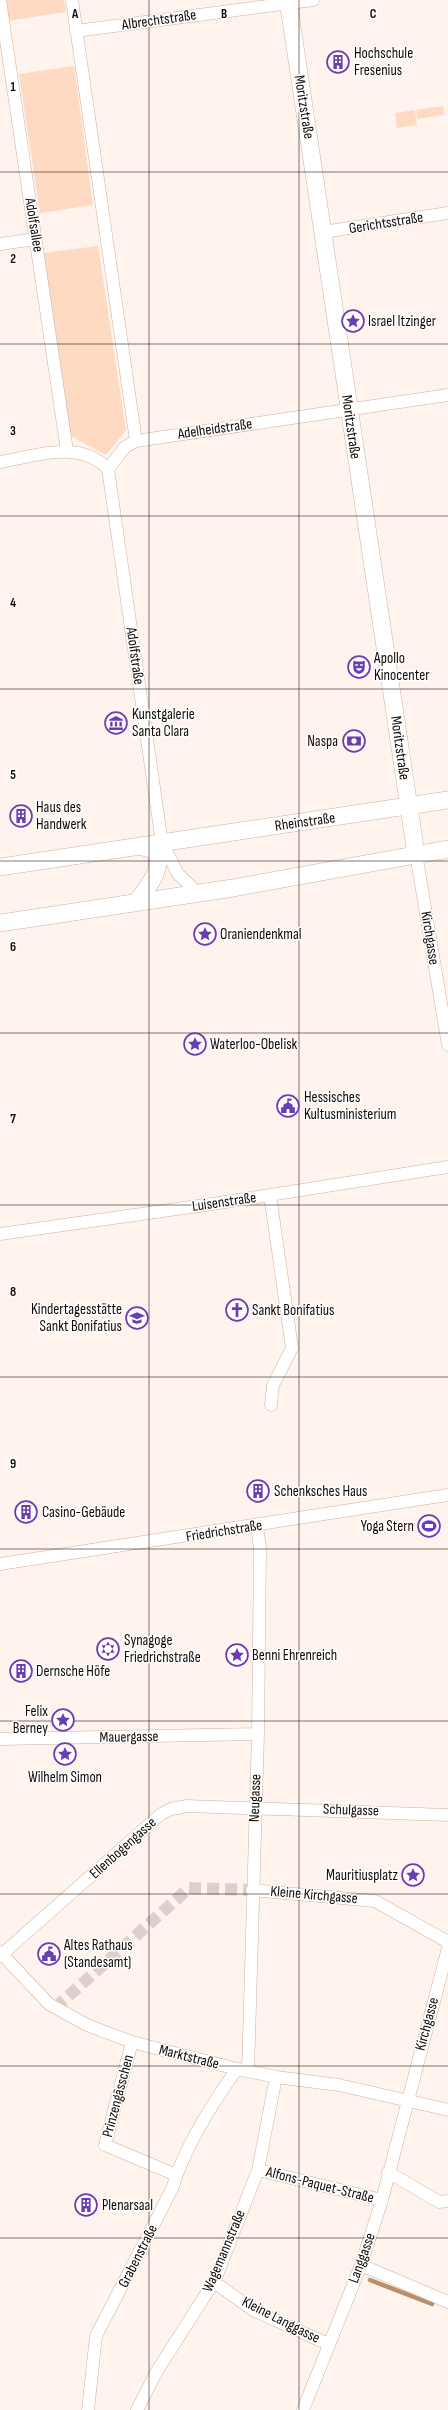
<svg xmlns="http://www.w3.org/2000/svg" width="448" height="2410" viewBox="0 0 448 2410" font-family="'Sofia Sans Condensed',sans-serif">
<rect width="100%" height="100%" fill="#fff4ed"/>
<path fill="#fddac1" d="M4,0h60l2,12 -59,9z
M74,66l19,139 -53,8 -21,-139z
M443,106l1,9 -27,4 -1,-9z
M415,110l2,15 -20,3 -2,-15z
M98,246l28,184 -20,25 -37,-20 -26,-182z"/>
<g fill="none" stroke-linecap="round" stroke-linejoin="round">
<path stroke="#be8d69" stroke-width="4.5" d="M370,2280l62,24"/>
<path stroke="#dbd1ca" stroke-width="12" stroke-dasharray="12 6" stroke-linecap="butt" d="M55,2008l134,-120 63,2"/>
<g stroke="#cab1a0" stroke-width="13">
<path id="street" d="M0,0l67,451
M72,0l64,441
M76,31l237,-31
M323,232l125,-19
M0,244l36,-5
M0,462c36,-6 79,-23 108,7
M108,469l54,374 16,31 20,19
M108,469l17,-22 11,-6 312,-46
M416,854l32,191
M270,1195l22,153 -19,37 -2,20
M0,1234l219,-31 229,-36
M0,1564l448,-69
M0,1739l258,-5
M252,1890l123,11 73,41
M0,1952l49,52 38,21 45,17 105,27 39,8 63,8 109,25
M0,1956l161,-142 10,-5 16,-3 261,9
M132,2042l-27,103 71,30
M248,2071l10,-337 2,-186 -3,-22
M258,2170l124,30
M388,2172l51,30 9,-1
M361,2265l87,37
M214,2282l39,28 75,34
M88,2410l8,-74 76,-147c13,-43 39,-84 65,-120
M137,2410l20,-39 58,-91 43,-110 18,-93
M303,2410l58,-145 21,-65 66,-252"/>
</g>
<g stroke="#cab1a0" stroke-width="18">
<path id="secondary" d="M288,0l128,854
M0,867l448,-67
M136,903c10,-15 30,-34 18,-53l-14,-4
M0,923l233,-35 215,-39"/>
</g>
<use href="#street" stroke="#fff" stroke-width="12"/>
<use href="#secondary" stroke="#fff" stroke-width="17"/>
</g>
<path fill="none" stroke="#120a05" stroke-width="1" stroke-opacity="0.55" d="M149,0v2410M299,0v2410M0,172h448M0,344h448M0,516h448M0,689h448M0,861h448M0,1033h448M0,1205h448M0,1377h448M0,1549h448M0,1721h448M0,1894h448M0,2066h448M0,2238h448"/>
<defs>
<g id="building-ring" transform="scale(1.15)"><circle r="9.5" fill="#fff" stroke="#6b3db4" stroke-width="1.5"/><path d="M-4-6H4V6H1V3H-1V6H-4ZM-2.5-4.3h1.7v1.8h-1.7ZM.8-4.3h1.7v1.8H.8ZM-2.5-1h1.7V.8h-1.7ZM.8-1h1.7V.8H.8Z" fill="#6b3db4"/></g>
<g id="sight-ring" transform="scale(1.15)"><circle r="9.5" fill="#fff" stroke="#6b3db4" stroke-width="1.5"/><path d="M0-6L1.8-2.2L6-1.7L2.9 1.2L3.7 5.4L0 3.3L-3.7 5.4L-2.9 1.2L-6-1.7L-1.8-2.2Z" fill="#6b3db4"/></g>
<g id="theatre-ring" transform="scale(1.15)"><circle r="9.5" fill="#fff" stroke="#6b3db4" stroke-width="1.5"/><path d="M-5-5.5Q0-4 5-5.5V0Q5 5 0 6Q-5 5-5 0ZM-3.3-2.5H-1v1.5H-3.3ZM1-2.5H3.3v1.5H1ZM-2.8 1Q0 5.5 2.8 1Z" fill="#6b3db4"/></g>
<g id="museum-ring" transform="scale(1.15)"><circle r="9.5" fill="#fff" stroke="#6b3db4" stroke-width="1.5"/><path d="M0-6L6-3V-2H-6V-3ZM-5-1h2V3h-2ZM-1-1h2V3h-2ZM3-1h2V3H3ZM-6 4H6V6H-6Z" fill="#6b3db4"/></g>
<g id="bank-ring" transform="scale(1.15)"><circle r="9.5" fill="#fff" stroke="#6b3db4" stroke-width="1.5"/><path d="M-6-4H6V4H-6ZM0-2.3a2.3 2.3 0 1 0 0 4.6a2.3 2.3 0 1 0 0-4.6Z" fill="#6b3db4"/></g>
<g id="civic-ring" transform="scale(1.15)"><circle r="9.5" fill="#fff" stroke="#6b3db4" stroke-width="1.5"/><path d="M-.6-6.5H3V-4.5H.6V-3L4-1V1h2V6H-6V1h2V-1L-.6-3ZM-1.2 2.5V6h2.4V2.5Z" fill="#6b3db4"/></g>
<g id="church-ring" transform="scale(1.15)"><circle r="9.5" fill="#fff" stroke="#6b3db4" stroke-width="1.5"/><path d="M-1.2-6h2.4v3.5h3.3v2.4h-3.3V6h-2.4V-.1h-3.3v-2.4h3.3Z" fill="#6b3db4"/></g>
<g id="school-ring" transform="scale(1.15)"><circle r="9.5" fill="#fff" stroke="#6b3db4" stroke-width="1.5"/><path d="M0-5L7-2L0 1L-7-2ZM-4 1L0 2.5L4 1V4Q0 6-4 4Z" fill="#6b3db4"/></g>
<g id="stadium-ring" transform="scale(1.15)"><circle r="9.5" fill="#fff" stroke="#6b3db4" stroke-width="1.5"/><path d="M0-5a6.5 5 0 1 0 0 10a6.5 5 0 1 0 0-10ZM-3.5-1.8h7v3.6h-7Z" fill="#6b3db4"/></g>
<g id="synagogue-ring" transform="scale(1.15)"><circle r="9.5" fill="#fff" stroke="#6b3db4" stroke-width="1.5"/><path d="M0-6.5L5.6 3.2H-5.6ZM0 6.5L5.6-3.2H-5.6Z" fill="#6b3db4"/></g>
</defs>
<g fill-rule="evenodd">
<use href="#building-ring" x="338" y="62"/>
<use href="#sight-ring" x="353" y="321"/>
<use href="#theatre-ring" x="359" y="667"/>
<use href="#museum-ring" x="116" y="723"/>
<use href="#bank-ring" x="354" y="741"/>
<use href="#building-ring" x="21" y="816"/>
<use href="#sight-ring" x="205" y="934"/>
<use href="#sight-ring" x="195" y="1044"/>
<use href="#civic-ring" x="288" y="1106"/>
<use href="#church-ring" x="237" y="1310"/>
<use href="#school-ring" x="137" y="1318"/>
<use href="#building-ring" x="258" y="1491"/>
<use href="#building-ring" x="26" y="1512"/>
<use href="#stadium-ring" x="429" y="1526"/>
<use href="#synagogue-ring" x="108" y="1649"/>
<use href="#sight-ring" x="237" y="1655"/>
<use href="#building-ring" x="21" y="1671"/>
<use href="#sight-ring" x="63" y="1720"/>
<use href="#sight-ring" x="65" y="1754"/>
<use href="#sight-ring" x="413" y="1875"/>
<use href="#civic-ring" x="49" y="1954"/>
<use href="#building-ring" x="86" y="2205"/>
</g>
<g text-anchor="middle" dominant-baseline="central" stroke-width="3" stroke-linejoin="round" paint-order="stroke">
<g font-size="15" fill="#120a05" stroke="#fff">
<text transform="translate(159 20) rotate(-8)">Albrechtstraße</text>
<text transform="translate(304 107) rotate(81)">Moritzstraße</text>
<text transform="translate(386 223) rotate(-9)">Gerichtsstraße</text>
<text transform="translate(34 225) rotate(81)">Adolfsallee</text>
<text transform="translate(351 427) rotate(82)">Moritzstraße</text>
<text transform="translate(215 429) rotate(-8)">Adelheidstraße</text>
<text transform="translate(135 656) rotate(82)">Adolfstraße</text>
<text transform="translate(400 748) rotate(82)">Moritzstraße</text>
<text transform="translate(305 822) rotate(-8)">Rheinstraße</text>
<text transform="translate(430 938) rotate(81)">Kirchgasse</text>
<text transform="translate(224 1202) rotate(-8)">Luisenstraße</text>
<text transform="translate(224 1531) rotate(-9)">Friedrichstraße</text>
<text transform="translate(129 1737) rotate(-1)">Mauergasse</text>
<text transform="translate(255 1798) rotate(-88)">Neugasse</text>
<text transform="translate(351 1810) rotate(2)">Schulgasse</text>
<text transform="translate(123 1848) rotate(-42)">Ellenbogengasse</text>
<text transform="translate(314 1895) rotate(5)">Kleine Kirchgasse</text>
<text transform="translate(427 2024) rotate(-75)">Kirchgasse</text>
<text transform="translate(189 2057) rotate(14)">Marktstraße</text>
<text transform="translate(118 2096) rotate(-75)">Prinzengässchen</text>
<text transform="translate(320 2185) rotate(14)">Alfons-Paquet-Straße</text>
<text transform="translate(224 2251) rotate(-67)">Wagemannstraße</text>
<text transform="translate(138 2256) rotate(-63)">Grabenstraße</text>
<text transform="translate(362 2258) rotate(-70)">Langgasse</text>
<text transform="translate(281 2320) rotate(27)">Kleine Langgasse</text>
</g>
<g font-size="15" fill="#120a05" stroke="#fff" text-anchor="start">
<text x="354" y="53">Hochschule<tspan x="354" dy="17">Fresenius</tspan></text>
<text x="368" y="321">Israel Itzinger</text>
<text x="374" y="658">Apollo<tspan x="374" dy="17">Kinocenter</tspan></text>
<text x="132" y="714">Kunstgalerie<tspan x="132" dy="17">Santa Clara</tspan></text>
<text x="338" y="741" text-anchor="end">Naspa</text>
<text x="36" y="807">Haus des<tspan x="36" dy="17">Handwerk</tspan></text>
<text x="220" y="934">Oraniendenkmal</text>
<text x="210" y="1044">Waterloo-Obelisk</text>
<text x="304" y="1097">Hessisches<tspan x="304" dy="17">Kultusministerium</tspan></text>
<text x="122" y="1309" text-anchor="end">Kindertagesstätte<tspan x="122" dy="17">Sankt Bonifatius</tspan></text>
<text x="252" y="1310">Sankt Bonifatius</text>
<text x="274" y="1491">Schenksches Haus</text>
<text x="42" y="1512">Casino-Gebäude</text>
<text x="414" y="1526" text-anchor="end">Yoga Stern</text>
<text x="124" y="1640">Synagoge<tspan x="124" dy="17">Friedrichstraße</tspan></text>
<text x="252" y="1655">Benni Ehrenreich</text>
<text x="36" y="1671">Dernsche Höfe</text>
<text x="48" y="1711" text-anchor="end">Felix<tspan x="48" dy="17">Berney</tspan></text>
<text x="65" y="1777" text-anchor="middle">Wilhelm Simon</text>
<text x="398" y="1875" text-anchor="end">Mauritiusplatz</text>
<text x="64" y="1945">Altes Rathaus<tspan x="64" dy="17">(Standesamt)</tspan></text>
<text x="102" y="2205">Plenarsaal</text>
</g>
</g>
<g font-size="13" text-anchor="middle" font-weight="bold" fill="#120a05" stroke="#fff" stroke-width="3" stroke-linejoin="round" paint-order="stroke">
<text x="75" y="18">A</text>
<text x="224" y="18">B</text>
<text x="373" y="18">C</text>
<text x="13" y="91">1</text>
<text x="13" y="263">2</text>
<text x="13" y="435">3</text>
<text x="13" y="607">4</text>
<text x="13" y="779">5</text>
<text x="13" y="951">6</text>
<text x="13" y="1123">7</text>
<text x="13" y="1296">8</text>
<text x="13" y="1468">9</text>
</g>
</svg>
